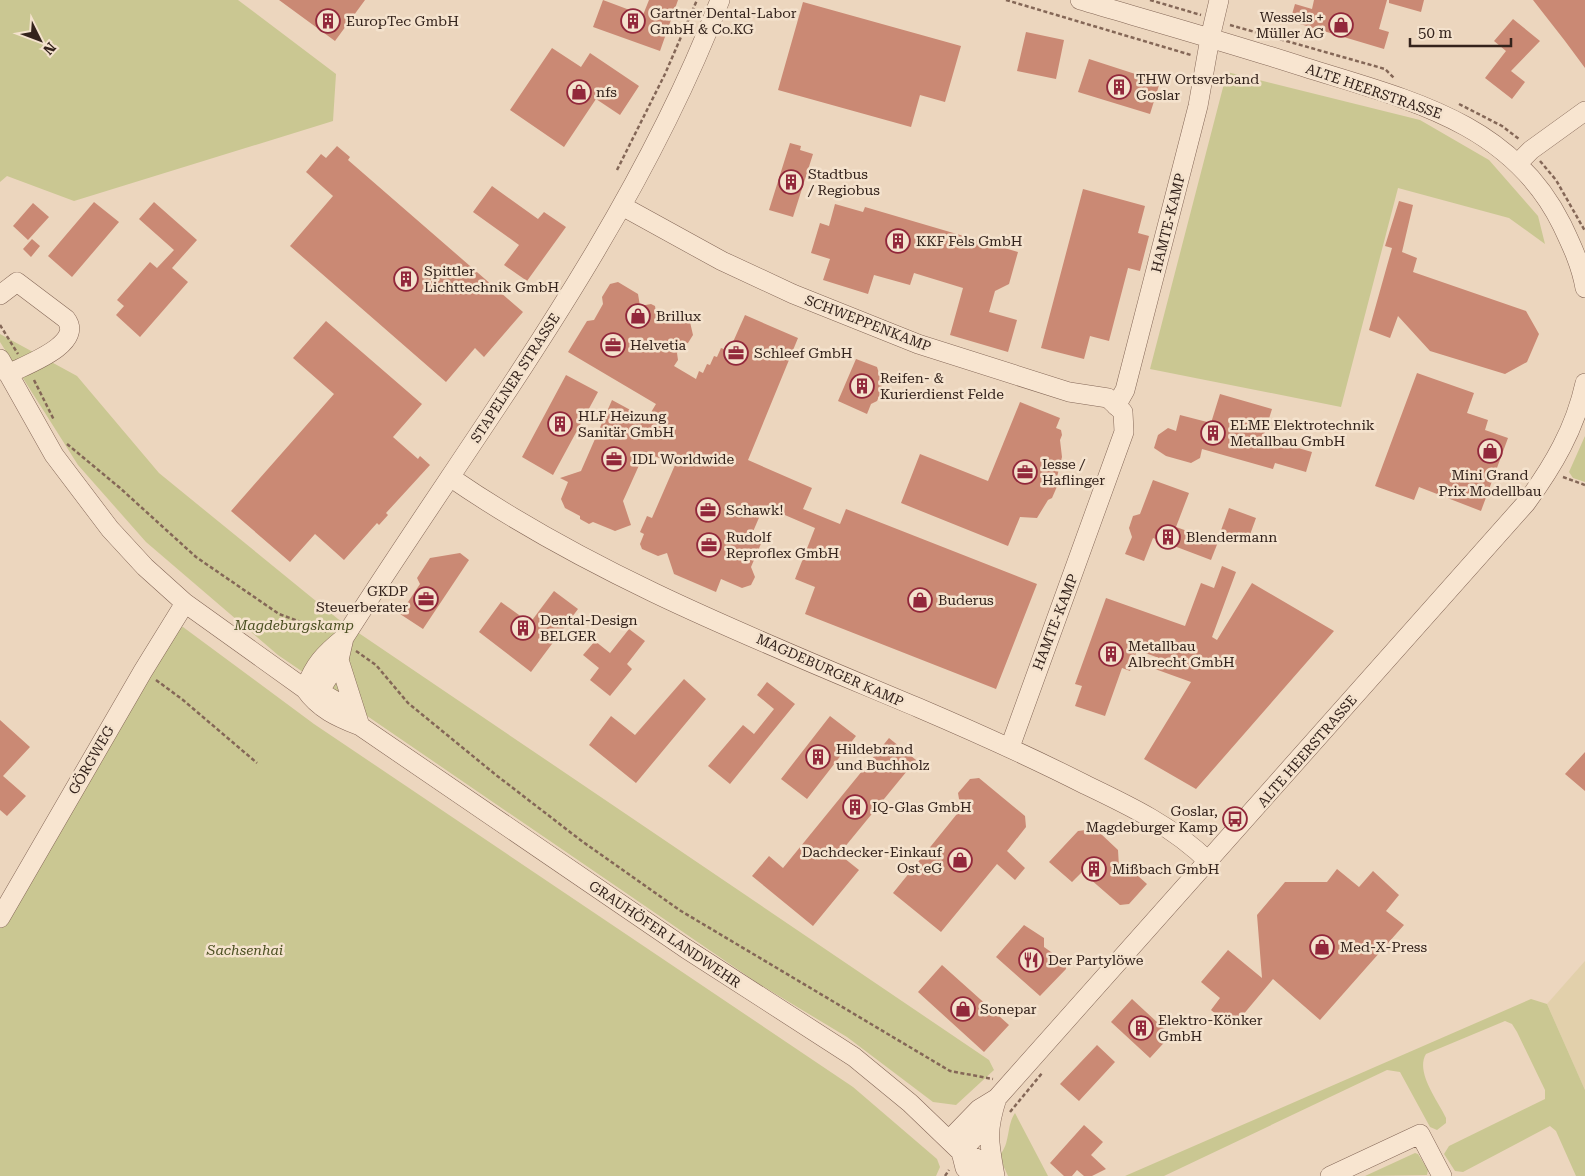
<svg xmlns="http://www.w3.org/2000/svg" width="1585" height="1176" viewBox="0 0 1585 1176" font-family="'Roboto Serif',serif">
<rect width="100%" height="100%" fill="#ecd6be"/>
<path fill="#e2d0ab" d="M1585,961v129l-38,-86z"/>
<path fill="#cac792" d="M0,0h238l98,74 -3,47 -259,80 -67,-25 -7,6z
M1227,72l193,48 69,40 49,56 7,28 -36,-26 -111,-30 -57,219 -191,-38z
M0,334l77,42 82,97 179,146 651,441 5,10 -38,35 -23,-3 -86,-65 -88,-53 -481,-329 -132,-113 -68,-77 -78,-123z
M1585,436v46l-12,-4 -4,-6z
M183,627l131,97 539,363 84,72 3,8 -4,9h-936v-255l176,-292z
M1531,999l16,5 38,86v86h-9l-20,-45 -6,-5 -87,46 -8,-1 -11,-17 5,-8 96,-47v-9l-28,-58 -5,-8 -7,-3 -79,33c-11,18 12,47 20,64v5l-9,7 -7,-3 -30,-55 -13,-2 -223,106h-39z
M1015,1113l33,63h-40l-9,-20c12,-13 7,-30 16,-43z
M1415,1153l3,1 10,16 -1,5 -62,1z"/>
<path fill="#ca8974" d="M279,0h86l-30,41z
M603,0l40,15 6,-15h29l-18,51 -67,-24z
M1314,0h73l-8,29 10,3 -5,17 -94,-28 5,-17 17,5z
M1389,0h35l-3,12 -32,-9z
M1533,0h52v68l-20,-27z
M803,2l158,44 -16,56 -25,-7 -9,32 -133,-37z
M1513,19l27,22 -29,30 14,11 -13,17 -27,-21 21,-27 -12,-10z
M1026,32l38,8 -8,39 -39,-8z
M552,48l29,19 9,-14 49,33 -19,29 -24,-16 -32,48 -54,-37z
M1089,59l71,23 -10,32 -72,-22z
M790,143l11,3 -1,4 13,4 -20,63 -24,-7z
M337,146l13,11 -2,3 175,152 -39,45 -9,-9 -29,34 -156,-136 43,-50 -27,-24 15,-18 5,4z
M492,186l46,33 6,-7 22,15 -39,54 -23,-16 15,-20 -46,-33z
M1083,189l62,17 -7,27 11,3 -9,35 -12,-3 -19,73 -19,-5 -6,23 -43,-11z
M1399,201l14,4 -11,47 15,6 -4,14 113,39 13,23 -12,28 -22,12 -75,-23 -32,-35 -8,22 -21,-8 23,-82 -7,-2z
M94,202l25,20 -47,55 -24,-21z
M154,202l43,38 -25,28 16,14 -48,55 -24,-22 8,-9 -7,-6 33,-38 7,6 17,-18 -35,-31z
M33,203l16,14 -21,23 -15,-14z
M835,204l28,8 2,-5 153,45 -9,32 -14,7 -6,21 28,8 -9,32 -58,-17 13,-47 -49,-15 -4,12 -36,-10 -6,19 -45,-14 7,-21 -19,-6 9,-30 9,3z
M32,239l8,7 -9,11 -8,-8z
M618,282l20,12 2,12 11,-2 4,2 1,6 10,6 13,-3 11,7 3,13 -5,8 -6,1 -5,9 1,7 -4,6 22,13 3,-8 4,2 4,-9 3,1 4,-9 3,1 4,-9 8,3 16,-36 53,23 -50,122 64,28 -9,21 37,15 6,-15 191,75 -41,105 -191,-75 10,-27 -20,-8 20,-51 -51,-22 -12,28 11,5 -12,28 4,10 -4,8 -9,3 -21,-9 -5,13 -42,-18 -7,-21 -9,3 -16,-7 -2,-5 4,-10 -4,-2 7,-16 5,2 23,-53 -30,-13 -22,49 8,24 -16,6 -22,-9 -4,2 -9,-5v-3l-15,-8 -4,-9 7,-17 -8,-4 21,-7 31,-71 35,19 9,-15 -88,-52 19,-31 7,-1 9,-16 -1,-7 8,-13z
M326,321l96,83 -29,33 25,22 2,-3 10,9 -44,48 2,2 -9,10 -2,-2 -33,37 -29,-26 -25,28 -59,-51 103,-117 -41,-36z
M856,359l21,8 4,13 1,10 -5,11 -6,3 -4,10 -29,-13z
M1417,373l57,20 -7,20 21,7 -3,10 23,8 -27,73 -62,-24 -5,13 -39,-14z
M566,375l32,17 -45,83 -31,-18z
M1220,394l52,15 -9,29 49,14 -6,20 -31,-9 -2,6 -71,-20 -2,9 -9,5 -25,-7 -12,-8 4,-13 10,-7 8,3 4,-16 31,8z
M1020,402l40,16 -4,10 5,2 1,5 -2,5 2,17 -5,20 2,5 -7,16 -4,2 -11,18 -17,-1 -12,29 -107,-43 19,-49 68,27z
M1153,480l36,13 -13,34 42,15 -7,18 -58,-22 -9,23 -19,-7 7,-17 -3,-9 4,-12 7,-2z
M1229,508l27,10 -9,25 -27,-10z
M460,553l9,7 -46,69 -23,-15 20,-30 -3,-6 13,-20z
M1222,566l14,6 -24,65 5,3 35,-57 82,48 -138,158 -52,-30 47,-77 -36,-13 4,-11 -22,-8 -7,21 -8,-3 -17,48 -30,-10 7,-20 -7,-2 31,-86 79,28 16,-43 13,5z
M554,591l24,18 -47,63 -52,-40 22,-30 29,21z
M629,629l16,12 -18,23 5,5 -22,27 -20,-16 9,-12 -16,-13 12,-14 15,12z
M684,679l22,20 -70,84 -47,-38 22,-29 24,19z
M767,682l28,22 -65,80 -22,-18 35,-41 11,9 20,-25 -17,-14z
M830,716l26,20 -49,63 -26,-20z
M0,720l30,27 -27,29 23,20 -19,20 -7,-6z
M889,738l27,22 -77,94 20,16 -46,56 -61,-50 17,-20 14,12z
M1585,752v39l-20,-17z
M979,778l46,38 1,11 -19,24 18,17 -10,12 -18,-16 -56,68 -48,-39 72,-89 -6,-5 -1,-6 12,-14z
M1086,830l5,4 9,-1 18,17 1,17 8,-1 20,18 -18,20 -9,1 -38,-33 -10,10 -23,-20 29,-31z
M1337,869l22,18 14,-16 26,24 -13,16 18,14 -84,95 -47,-41 -41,49 -21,-18 9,-12 -19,-16 27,-32 34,28 -5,-63 28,-33h42z
M1024,925l20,13v9l21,15 1,7 -26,27 -44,-39z
M942,965l67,60 -25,27 -66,-60z
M1132,999l39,36 -21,23 -39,-36z
M1097,1045l18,17 -36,39 -19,-17z
M1084,1125l19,17 -12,13 15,14 -14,7h-8l-7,-6 -5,6h-8l-14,-13z"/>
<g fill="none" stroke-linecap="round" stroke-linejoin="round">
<g stroke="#846757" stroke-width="20">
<path id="minor" d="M1080,0c75,22 150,43 224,67 101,32 207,54 258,158 10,21 19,40 23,63
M1518,163l13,-13 54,-39
M622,206l100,55 71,33 125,50 151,48 39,6 15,14 1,20 -114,315
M0,295l17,-13 49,37c19,25 -41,46 -58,55
M0,359l54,96 56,74 35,38 40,36 120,86c14,20 32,28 55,37l325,222 169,109 56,46 51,49 15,6 13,18
M1116,406l9,-16 73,-284 12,-68 9,-38
M450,477c142,98 310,164 469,231 56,24 112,49 167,77 44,21 88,42 123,77
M339,660l21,66
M305,689c9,-24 19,-35 39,-51 132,-208 287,-406 376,-638
M305,689l19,-5 15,-24 5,-22
M305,689c23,4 36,14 50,31
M0,918l143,-247 42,-68
M949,1140l30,-31 18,-11 529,-595c27,-37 49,-74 59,-120
M961,1152l29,-32
M961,1152l4,16 8,8
M995,1176c-6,-34 -9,-44 2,-78
M1330,1176l90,-42 22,42"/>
</g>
<path stroke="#846757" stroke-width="2.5" stroke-dasharray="4 2.5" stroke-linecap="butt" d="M1006,0l185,55
M1150,0l51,15
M1230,25l155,44 9,9
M1459,104l43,22 17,13
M1540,161l16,19 29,51
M617,170l48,-96 32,-74
M0,325l18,29
M34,380l20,40
M67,444l53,44 76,69 83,57 49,18
M1563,477l22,8
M356,651l20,14 32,38 88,72 87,67 98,69 269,160 43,8
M156,680l27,20 74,63
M1010,1112l33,-40
M945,1176l4,-6"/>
<use href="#minor" stroke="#f8e5d0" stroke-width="19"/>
</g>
<defs>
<g id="building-ring" transform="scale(1.25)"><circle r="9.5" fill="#f4e2cd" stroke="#92283b" stroke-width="1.5"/><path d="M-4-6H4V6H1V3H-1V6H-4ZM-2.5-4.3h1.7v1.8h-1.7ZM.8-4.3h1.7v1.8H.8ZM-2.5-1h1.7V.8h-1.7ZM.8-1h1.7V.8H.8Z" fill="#92283b"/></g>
<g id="shop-ring" transform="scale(1.25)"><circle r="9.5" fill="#f4e2cd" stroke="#92283b" stroke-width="1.5"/><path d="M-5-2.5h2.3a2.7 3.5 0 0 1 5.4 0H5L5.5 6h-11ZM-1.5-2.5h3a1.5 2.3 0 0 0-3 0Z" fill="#92283b"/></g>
<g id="office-ring" transform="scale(1.25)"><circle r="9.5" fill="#f4e2cd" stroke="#92283b" stroke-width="1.5"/><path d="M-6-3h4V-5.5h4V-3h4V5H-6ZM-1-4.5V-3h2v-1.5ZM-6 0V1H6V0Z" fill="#92283b"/></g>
<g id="bus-ring" transform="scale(1.25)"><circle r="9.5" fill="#f4e2cd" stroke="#92283b" stroke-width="1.5"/><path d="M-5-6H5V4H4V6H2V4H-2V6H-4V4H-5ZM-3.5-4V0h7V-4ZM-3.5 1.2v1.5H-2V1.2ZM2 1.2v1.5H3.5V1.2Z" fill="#92283b"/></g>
<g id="restaurant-ring" transform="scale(1.25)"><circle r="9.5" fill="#f4e2cd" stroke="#92283b" stroke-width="1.5"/><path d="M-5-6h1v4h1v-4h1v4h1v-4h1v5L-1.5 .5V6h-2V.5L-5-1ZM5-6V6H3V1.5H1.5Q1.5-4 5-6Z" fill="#92283b"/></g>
</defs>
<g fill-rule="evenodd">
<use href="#building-ring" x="328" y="21"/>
<use href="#building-ring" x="633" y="21"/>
<use href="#shop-ring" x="1341" y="25"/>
<use href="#building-ring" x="1119" y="87"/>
<use href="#shop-ring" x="579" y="92"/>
<use href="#building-ring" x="791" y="182"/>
<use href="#building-ring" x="898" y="241"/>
<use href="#building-ring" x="406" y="279"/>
<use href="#shop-ring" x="638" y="316"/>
<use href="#office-ring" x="613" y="345"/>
<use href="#office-ring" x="736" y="353"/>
<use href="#building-ring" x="862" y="386"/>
<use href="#building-ring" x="560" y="424"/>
<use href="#building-ring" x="1213" y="433"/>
<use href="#shop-ring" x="1490" y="451"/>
<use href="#office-ring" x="614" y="459"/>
<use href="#office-ring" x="1025" y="472"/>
<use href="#office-ring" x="708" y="510"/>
<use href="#building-ring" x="1168" y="537"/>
<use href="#office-ring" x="709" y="545"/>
<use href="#office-ring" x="426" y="599"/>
<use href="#shop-ring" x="920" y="600"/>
<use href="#building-ring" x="523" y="628"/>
<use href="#building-ring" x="1111" y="654"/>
<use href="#building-ring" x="818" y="757"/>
<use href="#building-ring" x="855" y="807"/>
<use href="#bus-ring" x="1235" y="819"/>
<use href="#shop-ring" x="960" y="860"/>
<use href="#building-ring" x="1094" y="869"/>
<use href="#shop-ring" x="1322" y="947"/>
<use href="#restaurant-ring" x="1031" y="960"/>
<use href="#shop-ring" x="963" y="1009"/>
<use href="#building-ring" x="1141" y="1028"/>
</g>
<g text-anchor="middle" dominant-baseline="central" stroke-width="5" stroke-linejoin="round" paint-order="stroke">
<g font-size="14" fill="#34231c" stroke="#f4e2cd" text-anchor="start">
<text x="650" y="13">Gartner Dental-Labor<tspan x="650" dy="16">GmbH &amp; Co.KG</tspan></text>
<text x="1324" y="17" text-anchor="end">Wessels +<tspan x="1324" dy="16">Müller AG</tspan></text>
<text x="346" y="21">EuropTec GmbH</text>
<text x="1136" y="79">THW Ortsverband<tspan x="1136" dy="16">Goslar</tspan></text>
<text x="596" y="92">nfs</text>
<text x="808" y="174">Stadtbus<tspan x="808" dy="16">/ Regiobus</tspan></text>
<text x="916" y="241">KKF Fels GmbH</text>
<text x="424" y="271">Spittler<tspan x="424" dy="16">Lichttechnik GmbH</tspan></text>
<text x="656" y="316">Brillux</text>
<text x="630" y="345">Helvetia</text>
<text x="754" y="353">Schleef GmbH</text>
<text x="880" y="378">Reifen- &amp;<tspan x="880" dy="16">Kurierdienst Felde</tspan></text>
<text x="578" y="416">HLF Heizung<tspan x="578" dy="16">Sanitär GmbH</tspan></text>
<text x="1230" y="425">ELME Elektrotechnik<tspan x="1230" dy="16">Metallbau GmbH</tspan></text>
<text x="632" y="459">IDL Worldwide</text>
<text x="1042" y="464">Iesse /<tspan x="1042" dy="16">Haflinger</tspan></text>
<text x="1490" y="475" text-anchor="middle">Mini Grand<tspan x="1490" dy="16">Prix Modellbau</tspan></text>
<text x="726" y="510">Schawk!</text>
<text x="726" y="537">Rudolf<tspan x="726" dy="16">Reproflex GmbH</tspan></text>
<text x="1186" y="537">Blendermann</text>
<text x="408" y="591" text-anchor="end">GKDP<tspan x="408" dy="16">Steuerberater</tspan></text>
<text x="938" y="600">Buderus</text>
<text x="540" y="620">Dental-Design<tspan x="540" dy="16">BELGER</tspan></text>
<text x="1128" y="646">Metallbau<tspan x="1128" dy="16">Albrecht GmbH</tspan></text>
<text x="836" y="749">Hildebrand<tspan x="836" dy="16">und Buchholz</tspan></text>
<text x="872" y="807">IQ-Glas GmbH</text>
<text x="1218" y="811" text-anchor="end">Goslar,<tspan x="1218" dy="16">Magdeburger Kamp</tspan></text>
<text x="942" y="852" text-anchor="end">Dachdecker-Einkauf<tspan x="942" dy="16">Ost eG</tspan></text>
<text x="1112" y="869">Mißbach GmbH</text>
<text x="1340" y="947">Med-X-Press</text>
<text x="1048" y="960">Der Partylöwe</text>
<text x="980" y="1009">Sonepar</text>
<text x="1158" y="1020">Elektro-Könker<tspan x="1158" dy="16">GmbH</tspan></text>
</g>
<g font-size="14" fill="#34231c" stroke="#f4e2cd">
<text transform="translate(1374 91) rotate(19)">ALTE HEERSTRASSE</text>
<text transform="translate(1168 223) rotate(-76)">HAMTE-KAMP</text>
<text transform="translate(868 323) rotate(21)">SCHWEPPENKAMP</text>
<text transform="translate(515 378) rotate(-57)">STAPELNER STRASSE</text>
<text transform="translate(1055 622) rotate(-69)">HAMTE-KAMP</text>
<text transform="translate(830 670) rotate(24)">MAGDEBURGER KAMP</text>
<text transform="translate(1307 751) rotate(-49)">ALTE HEERSTRASSE</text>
<text transform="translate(91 760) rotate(-60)">GÖRGWEG</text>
<text transform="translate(665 934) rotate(34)">GRAUHÖFER LANDWEHR</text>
</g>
<g font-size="14" font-style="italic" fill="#4c5022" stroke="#f4e2cd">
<text x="294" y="625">Magdeburgskamp</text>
<text x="245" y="950">Sachsenhai</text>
</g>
</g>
<g transform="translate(40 40) rotate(132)" stroke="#f4e2cd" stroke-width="4" paint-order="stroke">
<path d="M0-4L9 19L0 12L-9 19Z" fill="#34231c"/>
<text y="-8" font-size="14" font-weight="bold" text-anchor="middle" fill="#34231c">N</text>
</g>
<path d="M1410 38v8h101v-8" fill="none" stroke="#34231c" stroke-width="2.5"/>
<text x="1418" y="38" font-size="15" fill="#34231c" stroke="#f4e2cd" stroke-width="4" paint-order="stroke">50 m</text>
</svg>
